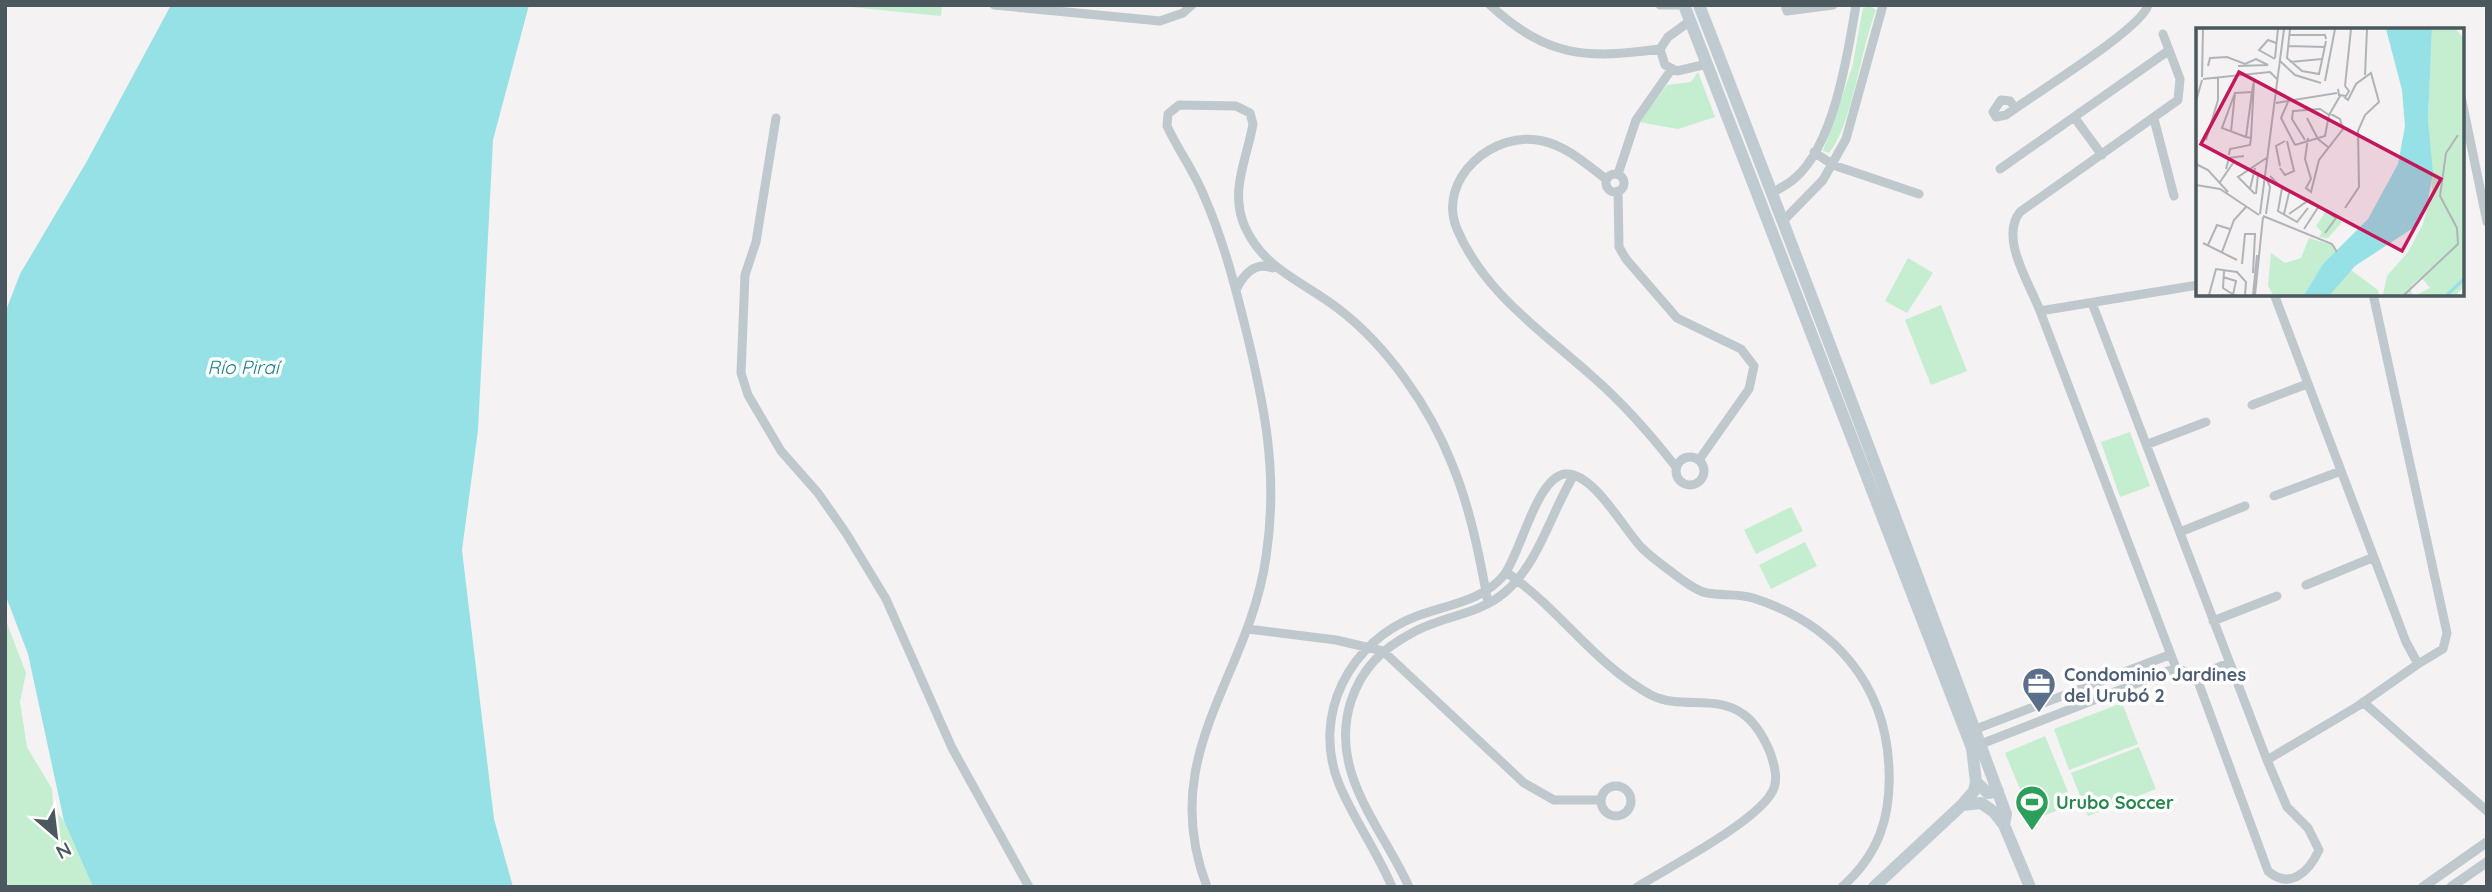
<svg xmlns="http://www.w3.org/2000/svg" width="2492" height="892" viewBox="0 0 2492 892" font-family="Quicksand,sans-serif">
<rect width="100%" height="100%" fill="#f4f2f2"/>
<path fill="#c5edcf" d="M831,5h111l-1,11z
M1870,6l6,4c-16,41 -23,113 -47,143l-6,-2 29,-83 11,-60z
M1698,72l17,45 -37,12 -39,-7 28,-37 24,-3z
M1908,258l25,15 -26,40 -22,-12z
M1941,305l26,66 -36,14 -26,-65z
M2130,432l20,54 -30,11 -19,-55z
M1791,507l12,24 -47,23 -12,-24z
M1805,542l12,24 -46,23 -12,-24z
M5,618l21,55 -6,29 7,45 25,42 1,19 11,13 29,66h-88z
M2122,703l16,41 -69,26 -15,-41z
M2045,736l28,68 -40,16 -28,-67z
M2139,747l17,42 -68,27 -17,-43z"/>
<path fill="#96e1e6" d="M171,5h358l-36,135 -15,290 -16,120 32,269 19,68h-420l-29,-66 -36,-167 -23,-60v-281l15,-39 67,-113z"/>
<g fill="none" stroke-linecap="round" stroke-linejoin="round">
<path stroke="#bfc8cd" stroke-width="9" d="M994,5l166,16 23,-8 9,-8
M1490,5c58,53 96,54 170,44
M1660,5h21
M1785,5l2,6 46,-6
M1690,21l-22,16 -8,12 5,16 12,6 30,-7
M2163,34l17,45 -2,21 -158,112c-21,26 10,72 20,99l158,-26
M2462,101l25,121
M2015,108l-5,-7 -9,-1 -8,12 3,5 10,-2c25,-19 136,-86 142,-110
M2074,117l28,38
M776,118l-20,124 -11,33 -4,98 7,22 33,56 37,42 28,40 40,66 66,149 77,139
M2154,119l20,77
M1814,152l19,13 86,29
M2000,169l168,-118
M1606 183a9 9 0 1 1 18 0a9 9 0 1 1-18 0Z
M1618,174l18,-54 35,-50
M1606,179c-20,-15 -38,-32 -63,-38 -49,-12 -107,38 -86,88 27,64 86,103 136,148 31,27 58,58 83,90
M1618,191l1,56 7,12 51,59 64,31 13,17 -5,23 -50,71
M1772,193c8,-5 17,-9 23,-15 39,-33 53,-125 61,-173
M1783,221l40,-41 23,-41 37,-134
M1236,290c7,-15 19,-29 37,-22
M2373,294l74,339 -4,16 -25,15
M2092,303l175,457 91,-54 60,-42 -12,-22 -132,-348
M2040,311l136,357 20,8 33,-13
M2252,405l55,-21
M2148,444l58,-22
M1676 471a14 14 0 1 1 28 0a14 14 0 1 1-28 0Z
M2274,496l67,-25
M2180,532l65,-26
M1506,572c53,36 88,92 145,123 30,15 65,-1 92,19 13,9 21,24 27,38 4,12 8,25 4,36 -11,31 -107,80 -137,99
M2306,585l68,-28
M2213,621l64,-25
M1248,629l88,11 47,11 141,132 30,17h46
M2196,676l72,195c22,19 41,1 51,-21l-11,-22 -21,-21 -20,-47
M2363,702l124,109
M1976,729l193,-74
M1981,744l195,-76
M1601 801a15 15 0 1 1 30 0a15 15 0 1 1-30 0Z
M1207,887c-51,-133 42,-209 59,-330 13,-84 -2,-155 -22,-235 -11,-44 -22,-85 -40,-126 -10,-25 -26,-46 -37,-70l1,-12 11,-9 57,1 14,7 3,11c-6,35 -24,67 -8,103 20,44 60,55 95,83 48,37 90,98 112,154 18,43 28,94 36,139
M1392,887c-15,-36 -38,-67 -53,-103 -28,-69 11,-143 78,-168 29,-11 66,-15 87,-41 17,-22 32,-97 61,-101 28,-3 59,56 77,74 9,9 20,17 31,25 9,7 23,18 34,20 15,3 31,0 46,5 80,25 133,86 136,171 2,48 -10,85 -47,118
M1409,887c-27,-60 -81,-115 -58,-186 11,-33 31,-52 61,-68 29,-17 66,-18 92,-40 35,-29 47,-81 70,-118"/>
<path stroke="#bfc8cd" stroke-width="10" d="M2423,887l64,-45
M2451,887l36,-25"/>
<path stroke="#c0cbd1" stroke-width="12" d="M1684,5l288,743 4,34 12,11 10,-2
M1699,5c105,269 207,539 307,809l-2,11 26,62
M1962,805l19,-2 13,9 10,13
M1874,887l88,-82 12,-14 2,-9"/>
</g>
<defs>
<g id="office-pin" transform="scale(1.75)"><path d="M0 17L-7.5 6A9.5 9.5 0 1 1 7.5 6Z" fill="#5c6f8a" stroke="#fff"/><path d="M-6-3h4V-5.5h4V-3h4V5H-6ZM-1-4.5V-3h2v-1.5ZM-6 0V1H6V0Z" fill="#fff"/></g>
<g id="stadium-pin" transform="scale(1.75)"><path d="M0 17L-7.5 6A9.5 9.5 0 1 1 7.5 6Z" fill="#2e9e5b" stroke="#fff"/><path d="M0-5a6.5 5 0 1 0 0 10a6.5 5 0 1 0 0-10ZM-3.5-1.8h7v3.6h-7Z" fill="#fff"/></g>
</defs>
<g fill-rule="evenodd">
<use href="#office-pin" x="2039" y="684"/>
<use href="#stadium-pin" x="2032" y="802"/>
</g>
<g text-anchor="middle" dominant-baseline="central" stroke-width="7" stroke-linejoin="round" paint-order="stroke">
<g font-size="18" font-weight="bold" fill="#4e5e75" stroke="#fff" text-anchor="start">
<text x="2064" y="674">Condominio Jardines<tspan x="2064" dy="21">del Urubó 2</tspan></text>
</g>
<g font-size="18" font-weight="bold" fill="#27864d" stroke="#fff" text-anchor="start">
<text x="2056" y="802">Urubo Soccer</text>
</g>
<g font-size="19" font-style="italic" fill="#177f86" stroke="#fff">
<text x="243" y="367">Río Piraí</text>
</g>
</g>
<g transform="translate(2196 28)">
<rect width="268" height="268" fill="#f4f2f2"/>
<path d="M236,1h24l8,10v247l-8,9h-40l14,-7 -9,-11 -10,9 1,9h-29l4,-19 21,-24 15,-28 9,-34 -4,-70zM131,182l15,12 -14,16 -9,-1 3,-5 -6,-6zM113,210l26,8 1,7 -13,11 -19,31h-31l-5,-9 3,-33 14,10 16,-5zM155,242l27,20 1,5h-49z" fill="#c5edcf"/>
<path d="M190,1h46l-4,91 5,53 -7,38 -13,17 -58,38 -25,29h-26l19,-31 45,-45 30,-55 7,-38 -3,-36z" fill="#96e1e6"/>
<path fill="none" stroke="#96e1e6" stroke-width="3.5" d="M251,267l17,-16"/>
<path fill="none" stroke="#b0b4b7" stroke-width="2" d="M94,1l-3,29 15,13 17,3 7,-33M94,7h35l1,4M92,18l36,1M79,30l3,-29M79,31l-16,-9 9,-10 8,3M84,33l15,14 26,8M94,34l32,-3M12,38l2,-8 17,-1 18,7 11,-5 12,6 -30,1M169,47l2,-46M6,49l1,-48M7,51l67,-7 7,7M129,53l10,-52M149,58l6,-57M142,61l1,6 7,1 3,-5 -4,-5M39,65l-13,35 24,9M148,69l4,3 8,-16 15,-11 8,29 -14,13 -7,16 1,56 -14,21M0,73l6,-21M92,74l-7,16 14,27M80,75l61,-10M111,90l11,21 10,8M55,110l3,-57 -2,11M112,110l-3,21 6,20 -5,9 5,4 8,-32 24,-31 -3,-10 -11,-6M10,112l12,-40v-22M109,112l-13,-21 1,-8 27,-2 9,6M99,117l30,-9 4,-21 11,-19M33,127l1,-6 20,-4 1,-7 -5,-1 6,-45 -17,1 -4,39M0,136l12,6 20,22M84,138l-4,-20 9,-5M84,140l5,7 9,-4 -7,-30M30,141l3,-11 15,-2M57,144l5,2 -2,20M74,148l12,12 -4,23 19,11 11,-14M24,154l13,-19M0,157l24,4 39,26M54,161l5,-21M59,166l-17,-17 30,-20M64,186l24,-185M70,186l4,-27 -4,-9M88,186l5,-21M93,186l20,-14 27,18 -11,15M67,188l69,28 5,8M108,201l15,-23M7,215l34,17M12,217l9,-20 13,4M26,224l12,-32 12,-13M46,236l3,-30h10l-2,39M28,243l-1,17 11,7M27,249l13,4 -3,14M13,267l7,-26 21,3 9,10 -1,13M57,267l4,-40M59,267l8,-78M208,267l54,-51 -1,-16 -17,-32 6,-43 12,-18"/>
<path fill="#c2185b" fill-opacity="0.15" stroke="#c2185b" stroke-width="3.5" d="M43,44l202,107 -39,72 -201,-107z"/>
<rect width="268" height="268" fill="none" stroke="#4b585e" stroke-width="3.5"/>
</g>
<rect width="2492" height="892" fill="none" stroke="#4b585e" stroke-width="14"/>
<g transform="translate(56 836) rotate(152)" stroke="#ffffff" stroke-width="5" paint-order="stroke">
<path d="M0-5L12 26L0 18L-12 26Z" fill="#4b585e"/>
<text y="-10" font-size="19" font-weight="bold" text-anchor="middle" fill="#4b585e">N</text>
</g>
</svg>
